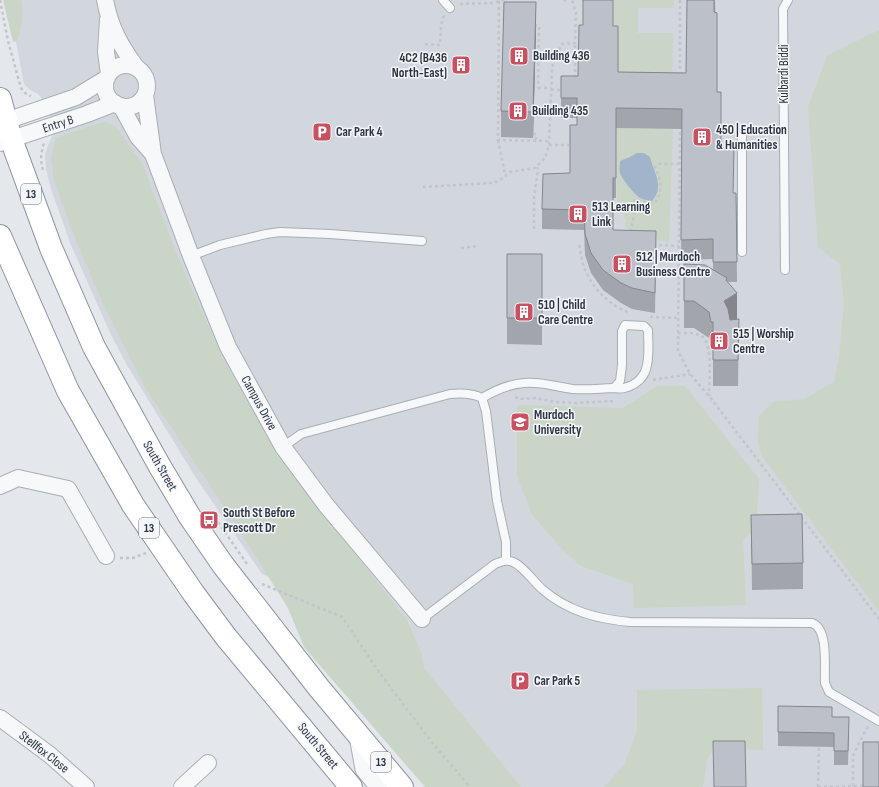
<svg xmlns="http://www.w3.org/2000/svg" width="879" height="787" viewBox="0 0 879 787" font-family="'Sofia Sans Condensed',sans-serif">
<rect width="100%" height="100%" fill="#e4e7eb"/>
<path fill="#d2d6dd" d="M8,0h871v787h-400l-173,-194 -44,-19 -66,-96 -69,-113 -16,-30 -40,-90 -20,-56 -5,-20 -1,-14 3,-10 7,-14 -10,-29 -7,-8 -8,-4 -6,-6z"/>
<path fill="#c9d5c6" d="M3,0h18c3,15 1,27 -4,41l-4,1z
M614,0h60v8h-36v25h35l-1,60h-54l-5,-47z
M879,30v580h-1l-117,-155 -3,-15 1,-23 14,-15 31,-3 30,-17 5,-25 5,-53 -4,-40 -22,-17 -10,-140 19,-51z
M106,122l10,5 26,36 36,94 43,98 56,99 130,166 14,32 3,16 97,119h-96l-121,-140 -16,-39 -65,-103 -77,-116 -42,-83 -29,-68 -21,-58 -3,-23 5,-19 34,-12z
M616,128l57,1 -4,113c-16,-2 -30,-4 -43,-15 0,-8 -2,-14 -9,-19z
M657,386h28l74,93 -3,48 -13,13 3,65 -112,3 -1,-24 -52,-18 -20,-18 -29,-34 -15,-38v-71l106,3z
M762,688l1,62 -49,-2 -7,12 -4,27h-99l20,-22 13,-34v-41z"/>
<path fill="#a1b4c9" d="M637,153h7l6,4c4,16 15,30 2,44 -3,-1 -8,-1 -12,-3 -5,-3 -18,-19 -20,-25 -1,-3 0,-9 0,-12l10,-4z"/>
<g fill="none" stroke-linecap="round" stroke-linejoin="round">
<g stroke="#a9aeb5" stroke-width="10">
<path id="service" d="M443,0l7,8
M742,252v-117
M191,256l29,-11 46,-11 14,-2 50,2 92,7
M785,270l-2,-261 5,-9
M482,398c12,-7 28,-14 42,-15 17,-2 32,4 49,6 13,1 26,0 39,-1 4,0 8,1 12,0 10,-2 19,-9 22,-19 4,-12 2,-27 2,-39l-4,-4 -19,-1 -3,6v34l-2,16 -6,7
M283,447l18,-13 149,-40c10,-1 22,-1 32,4l4,13 11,90 9,41v18
M422,619l73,-55c6,-3 12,-5 18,-2 10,4 21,20 29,27 25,22 55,30 88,33l182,1c17,6 12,44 13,60l4,9 50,29"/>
</g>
<g stroke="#a9aeb5" stroke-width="18">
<path id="minor" d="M105,0c5,27 15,45 31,67
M108,19l-2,33 3,22
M105 86a21 21 0 1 1 42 0a21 21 0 1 1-42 0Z
M145,95l8,59 38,102 37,91 55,100 43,58 96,114
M121,106l17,31 15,17
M0,123l76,-26 31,-19
M0,143l87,-29 28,-11
M0,486l18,-8 50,11 38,67
M0,718l50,37 36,32
M182,787l26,-24"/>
</g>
<g stroke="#a9aeb5" stroke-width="21">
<path id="tertiary" d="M359,736l6,33 15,18"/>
</g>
<g stroke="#8c94a2" stroke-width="24">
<path id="trunk" d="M0,99l11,40 40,109 43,99 65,118 31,52 33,48 96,123 83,99
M0,236l68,155 65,114 61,89 32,43 125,150"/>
</g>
<path stroke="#c2c5ca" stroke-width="2.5" stroke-dasharray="3 3" stroke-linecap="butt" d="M0,0l8,41 13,47 4,5 6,3
M563,0h6
M499,1l-1,139 51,1
M460,4l32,-1 13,-3
M534,25l5,1 -1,62
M425,44l15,1 1,-19 3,-11
M680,75v-75
M575,78v-35
M532,88h19
M551,90h12
M550,115h11
M680,126l-2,225 12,23 19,22 170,223
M533,134h3v7
M498,140l7,34
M549,145h20
M43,170c-3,-10 -2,-17 1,-27
M423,187l68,-4 8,-2 11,-9 25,-4 10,-10 4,-13 3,-74 1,-9 9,-18 13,-1 1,-30 -4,-13
M534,229v-32l4,-28 -1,-2
M630,232l3,-12 2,-21 13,4h6c10,-11 7,-24 1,-36l4,-3h20
M579,245c2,6 2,13 4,19 7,22 25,41 47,49
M653,245l26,1
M461,248l18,-2
M650,317l28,1
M678,333c8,0 18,-1 25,4 10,9 6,45 6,59
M653,380l37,-6
M515,397l6,2 14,-1 21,4 20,1 37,-2
M218,522l29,42
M120,558h13l13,-5
M262,584l80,33 37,55 24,32 31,41 36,42
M853,786v-30l9,-19 6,-11
M818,787l45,-1
M818,787l1,-40"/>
<use href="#service" stroke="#f7f8fa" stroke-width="8"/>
<use href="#minor" stroke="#f7f8fa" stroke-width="16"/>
<use href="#tertiary" stroke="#f7f8fa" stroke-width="19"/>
<use href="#trunk" stroke="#fff" stroke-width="22"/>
</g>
<path fill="#a2a5ac" d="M687,0h28l2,92 4,56h13l-1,45h3l1,89h-10l10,37h2l-1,67h-25v-37h-2l-2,-11 -15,-10h-10v-27l29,-31v-11l-32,1 1,-131 -66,-1v70h-3v32l43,21 -1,62 -23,-4 -11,-6 -18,-13 -12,-17 -6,-18 -1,-25 -42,-1v-20l28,-36 7,-48v-7h-16v-42h17l5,-51 30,1 5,46 68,1z
M536,29l-3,109 -32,-1v-26z
M507,254l35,26v65l-35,-1z
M751,515l52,48v26l-51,1z
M778,706l54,11 17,14 -1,34h-14v-18l-56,-1z"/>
<path fill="#84868c" d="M536,2v27l-3,109v-26z
M727,278v22l10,-7v26l-13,9v-27l2,-21z"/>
<path fill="#bcc0c8" stroke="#84868c" d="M583,0h30v26h5v46l68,1 1,-73h27v12l3,1v79h4v56h13l-1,45h3l1,69h-24v-23l-32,1 1,-131 -66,-1v70h-3v52l43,1 -1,62 -23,-5 -11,-5 -18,-13 -12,-17 -6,-19 -1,-24 -42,-1 1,-35 27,-1v-48h7v-27h-16v-22h17l1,-51h4z
M504,2h32l-3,110 -32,-1z
M507,254h35v64h-35z
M684,264l21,1 22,13 -1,2 11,13 -13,8 4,8 2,11 9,-1 -1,41h-25v-38h-2l-2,-10 -15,-11h-10z
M802,514l1,49 -51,1 -1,-49z
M778,706l54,1v10h17l-1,34h-14v-18l-56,-1z
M713,741h32l1,46h-32z
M863,742h16v45h-16z"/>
<defs>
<g id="building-square" transform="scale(1)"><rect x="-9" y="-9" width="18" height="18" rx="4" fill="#c95061" stroke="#f4f6f9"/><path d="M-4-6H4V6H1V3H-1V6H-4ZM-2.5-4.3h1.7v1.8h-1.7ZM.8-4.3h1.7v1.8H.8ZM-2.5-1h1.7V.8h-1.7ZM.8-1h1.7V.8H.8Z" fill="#fff"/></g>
<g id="parking-square" transform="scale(1)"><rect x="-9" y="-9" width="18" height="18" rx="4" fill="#c95061" stroke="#f4f6f9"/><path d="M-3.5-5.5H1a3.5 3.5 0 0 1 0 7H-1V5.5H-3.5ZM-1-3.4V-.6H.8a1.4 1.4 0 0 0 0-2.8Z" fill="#fff"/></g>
<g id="university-square" transform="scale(1)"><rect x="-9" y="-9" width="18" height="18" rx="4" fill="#c95061" stroke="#f4f6f9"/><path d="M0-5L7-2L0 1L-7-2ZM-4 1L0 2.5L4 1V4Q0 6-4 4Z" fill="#fff"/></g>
<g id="bus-square" transform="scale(1)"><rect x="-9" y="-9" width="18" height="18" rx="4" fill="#c95061" stroke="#f4f6f9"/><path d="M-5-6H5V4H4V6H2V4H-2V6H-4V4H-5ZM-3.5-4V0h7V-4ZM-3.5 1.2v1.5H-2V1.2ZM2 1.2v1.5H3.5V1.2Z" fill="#fff"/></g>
</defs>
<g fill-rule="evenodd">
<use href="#building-square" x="519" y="56"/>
<use href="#building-square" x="461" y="65"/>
<use href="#building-square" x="518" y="111"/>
<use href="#parking-square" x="322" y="132"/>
<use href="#building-square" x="702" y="137"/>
<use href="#building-square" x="578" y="214"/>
<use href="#building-square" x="622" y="264"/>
<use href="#building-square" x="524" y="312"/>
<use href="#building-square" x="719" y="341"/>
<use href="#university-square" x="520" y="422"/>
<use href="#bus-square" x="209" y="520"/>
<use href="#parking-square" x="520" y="681"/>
</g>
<g text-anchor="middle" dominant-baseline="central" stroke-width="3" stroke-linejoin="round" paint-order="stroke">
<g fill="#f4f6f9" stroke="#686e7a" stroke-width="1">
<rect x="21" y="184" width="20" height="20" rx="3"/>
<rect x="139" y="518" width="20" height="20" rx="3"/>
<rect x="371" y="752" width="20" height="20" rx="3"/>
</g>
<g font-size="12" font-weight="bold" fill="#2c3443">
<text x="31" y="194">13</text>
<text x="149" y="528">13</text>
<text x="381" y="762">13</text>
</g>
<g font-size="13" font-weight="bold" fill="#2c3443" stroke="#f4f6f9" text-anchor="start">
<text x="533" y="56">Building 436</text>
<text x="447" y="58" text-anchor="end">4C2 (B436<tspan x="447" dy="15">North-East)</tspan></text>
<text x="532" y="111">Building 435</text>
<text x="716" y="130">450 | Education<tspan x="716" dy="15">&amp; Humanities</tspan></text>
<text x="336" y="132">Car Park 4</text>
<text x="592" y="207">513 Learning<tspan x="592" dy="15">Link</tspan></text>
<text x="636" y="257">512 | Murdoch<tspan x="636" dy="15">Business Centre</tspan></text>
<text x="538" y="305">510 | Child<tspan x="538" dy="15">Care Centre</tspan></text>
<text x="733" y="334">515 | Worship<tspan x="733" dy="15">Centre</tspan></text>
<text x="534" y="415">Murdoch<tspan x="534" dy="15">University</tspan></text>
<text x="223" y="513">South St Before<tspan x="223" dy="15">Prescott Dr</tspan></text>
<text x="534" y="681">Car Park 5</text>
</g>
<g font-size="13" fill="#2c3443" stroke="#f4f6f9">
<text transform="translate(784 74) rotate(-90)">Kulbardi Biddi</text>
<text transform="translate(58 124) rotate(-18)">Entry B</text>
<text transform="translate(259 403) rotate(61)">Campus Drive</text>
<text transform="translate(160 466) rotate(60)">South Street</text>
<text transform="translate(318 746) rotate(50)">South Street</text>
<text transform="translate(44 752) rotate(38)">Stellfox Close</text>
</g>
</g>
</svg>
